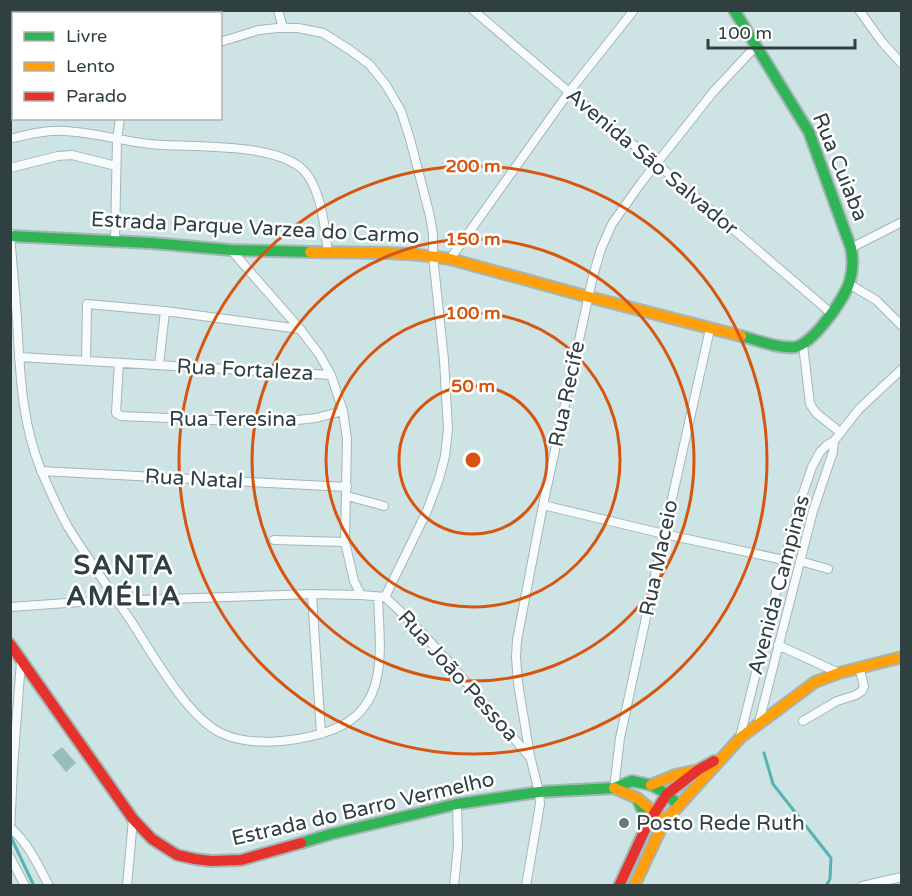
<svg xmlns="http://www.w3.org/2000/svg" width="912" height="896" viewBox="0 0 912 896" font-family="'Varela Round',sans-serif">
<rect width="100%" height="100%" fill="#cee4e4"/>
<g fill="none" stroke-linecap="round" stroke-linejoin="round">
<path stroke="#58b2b3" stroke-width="3" d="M764,753l9,31 58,74 -1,21 -4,7
M10,835l24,51"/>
</g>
<path fill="#95bebe" d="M62,747l14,16 -10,9 -14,-17z"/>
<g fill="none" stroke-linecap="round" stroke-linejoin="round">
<g stroke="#a5b6b6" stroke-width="10">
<path id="street" d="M278,10l5,18
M473,10l96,82 88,72 174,149
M859,10l23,32 20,22
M220,42l39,-12 19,-2h20l25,5 27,17 20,15 16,20 15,26 9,28 20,77 3,19v21l11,104 4,69 -3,27 -6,23 -12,32 -42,86 -24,-2 -7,-14 -9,-39 2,-103 -4,-28 -12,-36 -12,-21 -19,-25 -69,-79
M10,98l4,-4
M10,139c19,-5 36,-9 54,-8 29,1 57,10 86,13 40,4 120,-2 151,24 20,17 24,60 27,85
M10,168l48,-12 14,-1 44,11
M10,233c2,29 5,57 7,86 3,51 4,102 24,151 8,19 17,39 27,57 20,32 42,63 63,94 21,32 56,96 90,112 29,14 72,9 102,0 68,-19 57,-81 55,-136
M115,240l2,-100 3,-22
M851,248l51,-26
M450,259l119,-167 65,-82
M849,284l27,16 26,26
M803,345l7,59 6,9 24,19
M19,357l312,18
M86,361l1,-57 78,7 135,18
M119,363l-3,50 5,3 115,5h52l28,-3 27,-7
M159,365l6,-54
M41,471l306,16
M347,496l37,10
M543,505l121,29 120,26
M274,540l71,2
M800,561l28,8
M312,594l9,140
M385,597c53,48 97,105 144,159
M10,607l71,-5 231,-8 49,1
M778,645l61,28
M803,721l34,-20 19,-6 6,-4 2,-5 -5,-19
M759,722l54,-211 20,-59 1,-11
M740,737l44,-177 16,-58 12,-35 8,-15 7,-7 7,-4 25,-32 43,-40
M614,788l6,-50 44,-204 46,-205
M12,829c17,16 26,36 37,57
M10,832l3,-64 8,-107
M10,857l15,29
M127,886l6,-67
M454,886l4,-40 -1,-42
M526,886l14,-82 -1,-12 -9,-36 -12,-73 -2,-26 1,-17 26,-135 50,-229 8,-27 11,-25 29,-41 73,-92 42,-45
M862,886l40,-9"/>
</g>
<g stroke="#a5b6b6" stroke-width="14">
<path id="fast" d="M734,10l75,122 42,116c2,11 2,22 -1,32 -4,17 -37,64 -55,67 -17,2 -37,-7 -54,-11
M10,236l141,7 80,7 79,2
M637,798l11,25
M301,843l30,-9 126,-30 82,-12 75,-4 18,-7 19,4 16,9 11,11"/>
</g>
<g stroke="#a5b6b6" stroke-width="14">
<path id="slow" d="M310,252c47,1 94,-1 140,7l139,38 152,39
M651,785l24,-10 19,-4
M614,788l23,10 24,20
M634,886l30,-64 76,-84 75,-56 24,-9 63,-16"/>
</g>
<g stroke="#a5b6b6" stroke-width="14">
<path id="jam" d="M10,644l123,175 19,20 25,16 18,4 16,2 30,-1 60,-17
M619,886l29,-63 19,-29 31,-24 16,-9"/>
</g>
<use href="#street" stroke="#f8fbfb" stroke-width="8"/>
<use href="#fast" stroke="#30b455" stroke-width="10"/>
<use href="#slow" stroke="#ff9f0a" stroke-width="10"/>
<use href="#jam" stroke="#e5322d" stroke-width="10"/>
</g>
<g fill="none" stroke="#d65611" stroke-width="3">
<circle cx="473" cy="460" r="74"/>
<circle cx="473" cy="460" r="147"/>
<circle cx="473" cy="460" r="221"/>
<circle cx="473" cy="460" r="294"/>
</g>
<circle fill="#677979" stroke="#fff" stroke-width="2" cx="624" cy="823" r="6"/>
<g text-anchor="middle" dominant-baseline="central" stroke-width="5" stroke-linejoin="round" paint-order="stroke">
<g font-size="21" fill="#303f3f" stroke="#fff">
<text transform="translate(652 162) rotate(40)">Avenida São Salvador</text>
<text transform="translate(840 167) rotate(68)">Rua Cuiaba</text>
<text transform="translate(255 228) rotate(3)">Estrada Parque Varzea do Carmo</text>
<text transform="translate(245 370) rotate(3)">Rua Fortaleza</text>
<text transform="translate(567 394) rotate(-78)">Rua Recife</text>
<text x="233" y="419">Rua Teresina</text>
<text transform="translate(194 479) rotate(3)">Rua Natal</text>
<text transform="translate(659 558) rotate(-78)">Rua Maceio</text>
<text transform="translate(779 585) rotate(-75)">Avenida Campinas</text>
<text transform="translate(458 676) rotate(48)">Rua João Pessoa</text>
<text transform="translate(363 809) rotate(-13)">Estrada do Barro Vermelho</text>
</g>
<g font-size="21" fill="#303f3f" stroke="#fff" text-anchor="start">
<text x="636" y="823">Posto Rede Ruth</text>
</g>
<g font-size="27" font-weight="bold" letter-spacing="1.5" fill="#303f3f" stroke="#fff">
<text x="124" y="565">SANTA<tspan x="124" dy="31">AMÉLIA</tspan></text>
</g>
</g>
<circle cx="473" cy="460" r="9" fill="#d65611" stroke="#fff" stroke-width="3"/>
<g font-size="18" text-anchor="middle" font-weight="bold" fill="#d65611" stroke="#fff" stroke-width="5" stroke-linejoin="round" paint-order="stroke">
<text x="473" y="172">200 m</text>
<text x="473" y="245">150 m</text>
<text x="473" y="319">100 m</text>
<text x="473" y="392">50 m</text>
</g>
<rect width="912" height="896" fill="none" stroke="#303f3f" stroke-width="24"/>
<rect x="12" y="12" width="210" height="108" fill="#ffffff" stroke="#acb2b2" stroke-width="1.5"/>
<rect x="24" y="32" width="30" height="9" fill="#30b455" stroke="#acb2b2" stroke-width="1.5"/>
<text x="66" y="42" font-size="18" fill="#303f3f">Livre</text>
<rect x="24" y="62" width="30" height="9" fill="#ff9f0a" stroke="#acb2b2" stroke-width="1.5"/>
<text x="66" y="72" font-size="18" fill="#303f3f">Lento</text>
<rect x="24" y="92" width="30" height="9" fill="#e5322d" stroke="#acb2b2" stroke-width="1.5"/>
<text x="66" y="102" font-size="18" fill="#303f3f">Parado</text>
<path d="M708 39v9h147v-9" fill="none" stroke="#303f3f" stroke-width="3"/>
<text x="717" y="39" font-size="18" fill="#303f3f" stroke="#ffffff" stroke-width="4.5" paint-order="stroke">100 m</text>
</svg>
